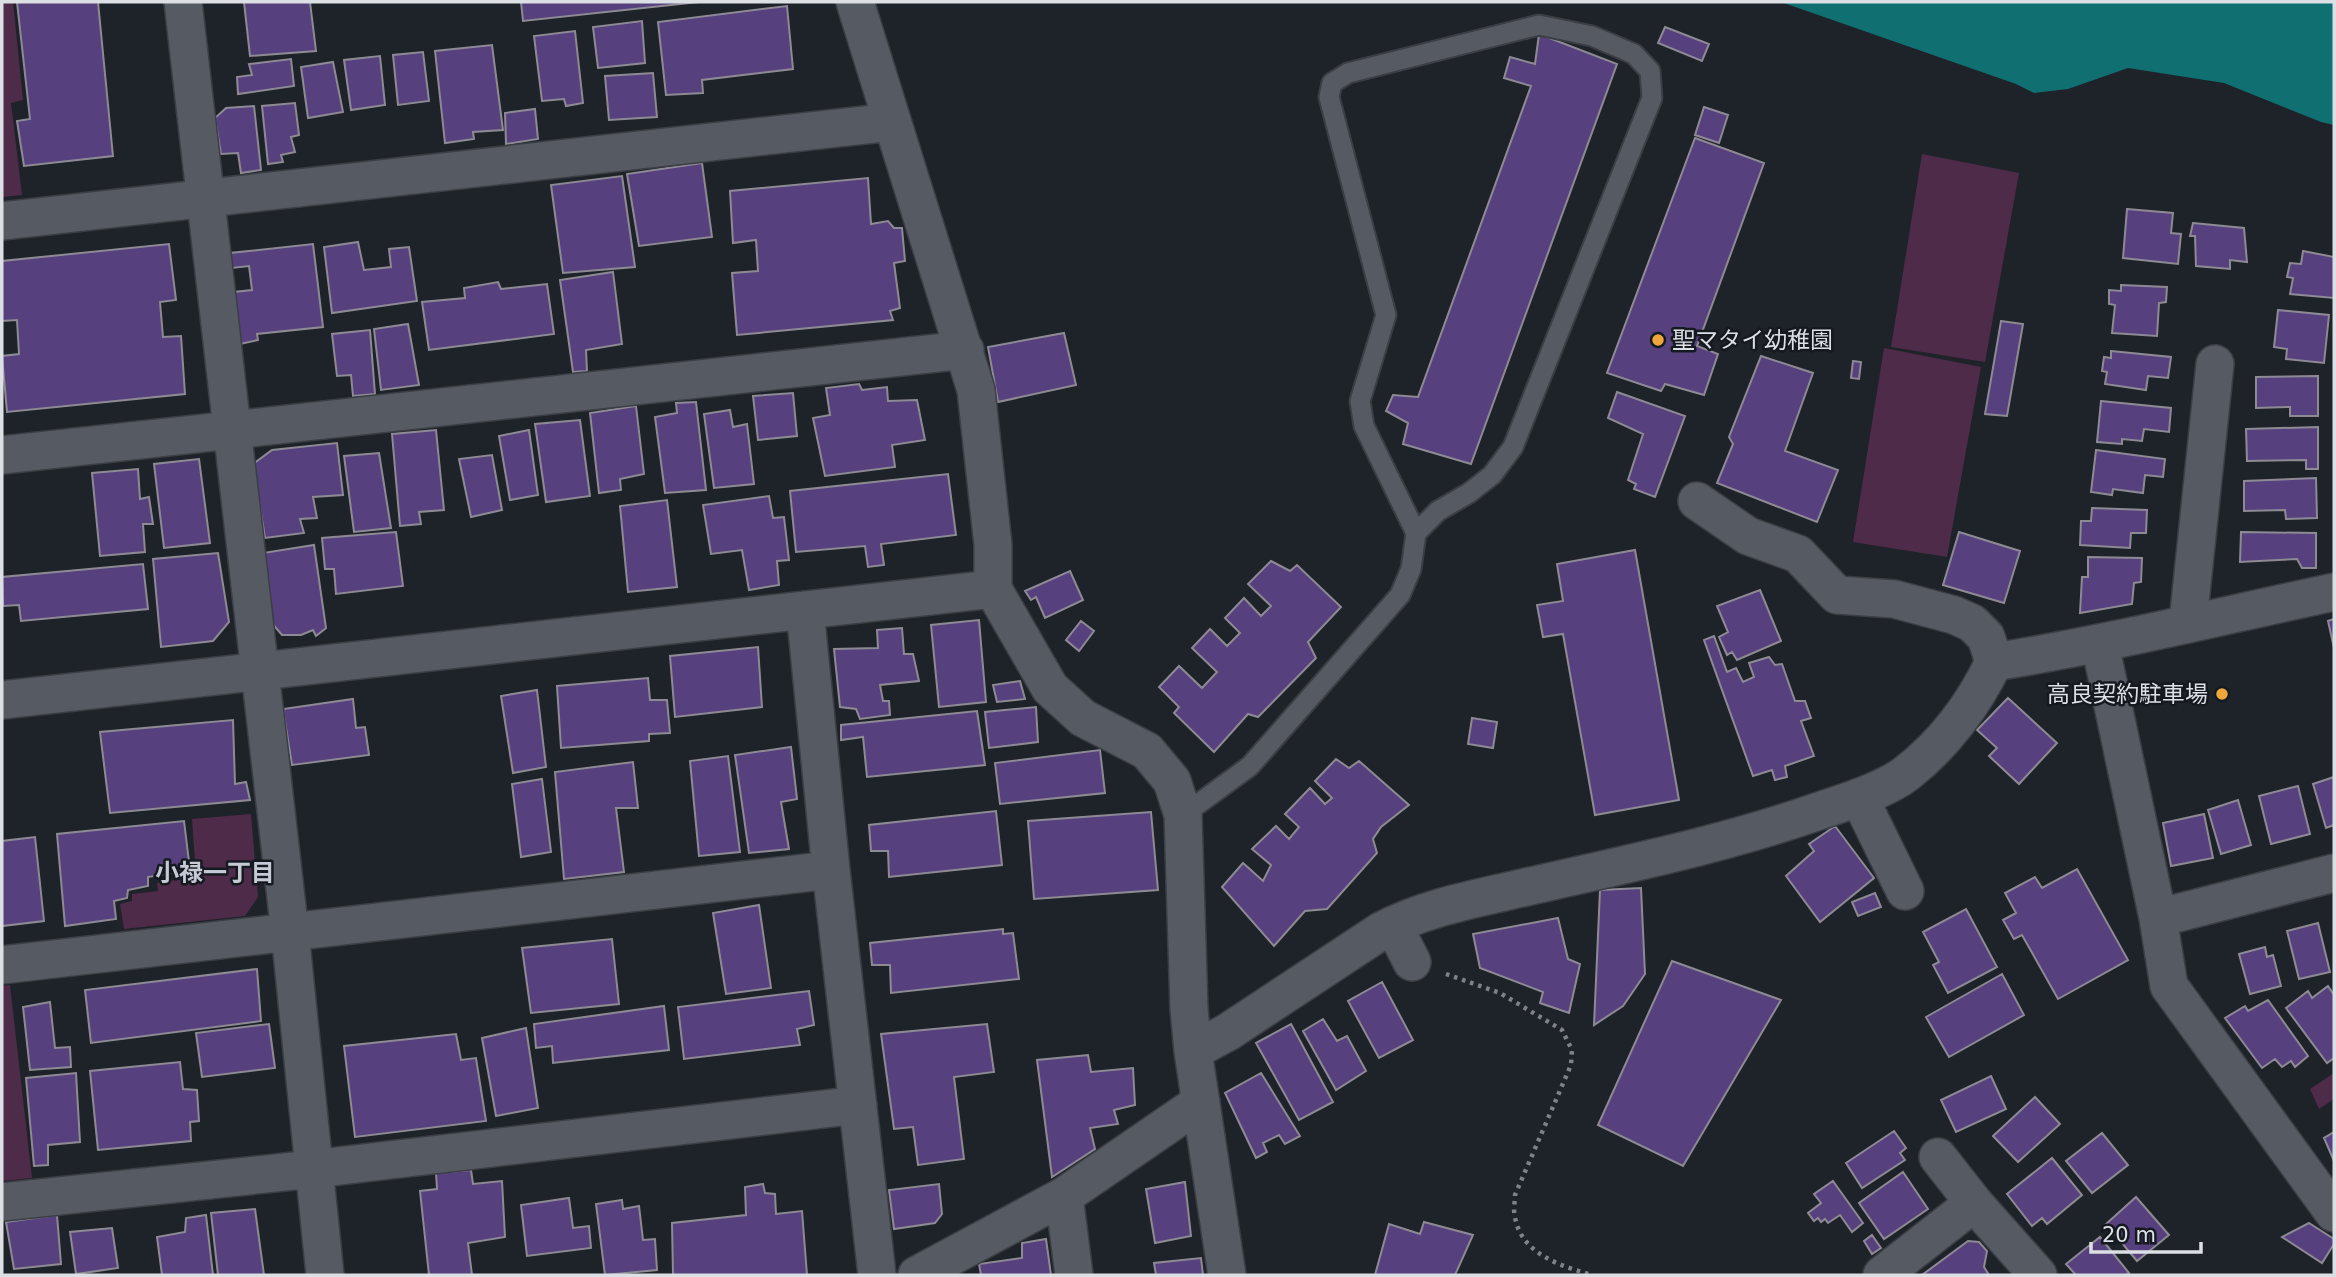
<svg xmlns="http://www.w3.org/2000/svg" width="2336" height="1277" viewBox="0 0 2336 1277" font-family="'DejaVu Sans','Noto Sans JP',sans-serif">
<rect width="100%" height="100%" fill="#1e2229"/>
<path fill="#4f2b4a" d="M2,2h11l10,98 -12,3 11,92 -20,2z
M1922,154l97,19 -34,189 -94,-15z
M1884,348l97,19 -34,190 -94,-15z
M251,814l7,83 -13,19 -121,13 -4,-25 12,-3v-7l26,-3 -1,-8 39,-7 -4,-57z
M10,985l22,193 -30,3v-195z
M2334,1073v26l-15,10 -9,-20z"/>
<path fill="#106f71" d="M1781,2h553v123l-13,-3 -97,-39 -96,-15 -60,21 -34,4 -18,-9z"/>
<path fill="#56417e" stroke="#8d8a94" stroke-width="2" d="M17,2h81l15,154 -89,10 -7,-45 13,-2z
M244,2h66l6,49 -66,5z
M521,2h178l-176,19z
M787,6l6,63 -91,11 1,13 -37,2 -8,-73z
M642,21l3,42 -47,5 -5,-41z
M1665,27l44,17 -7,17 -44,-18z
M575,31l8,72 -17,3 -2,-7 -22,2 -8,-65z
M1539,34l78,30 -146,400 -68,-20 5,-21 -22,-12 7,-16 25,2 113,-311 -27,-8 6,-21 25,7z
M492,45l11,85 -30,2 1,7 -29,4 -10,-92z
M423,52l6,49 -31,4 -5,-50z
M380,56l5,49 -34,5 -7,-50z
M291,59l3,27 -56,8 -1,-17 15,-2 -3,-11z
M333,62l10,50 -35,6 -7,-51z
M653,73l4,44 -48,3 -4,-44z
M295,103l4,32 -8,2 4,15 -14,3 2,7 -15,2 -6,-58z
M254,106l7,64 -20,3 -3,-20 -17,1 -6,-36 11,-10z
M1704,107l24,8 -9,28 -24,-8z
M535,109l3,30 -32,5 -1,-31z
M1695,138l69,25 -67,183 21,8 -14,41 -39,-11 -4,7 -54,-18z
M702,163l10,74 -73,9 -12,-72z
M622,176l13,91 -72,6 -12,-88z
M868,178l3,46 17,-3 6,7h8l3,33 -11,2 6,45 -10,3 3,9 -156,15 -5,-62 26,-2 -2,-31 -23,3 -3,-52z
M2127,209l46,4 -2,20 10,1 -3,30 -55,-6z
M2193,223l51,5 3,34 -17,-2v9l-34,-3 -1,-30h-5z
M358,242l6,28 27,-3 -2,-18 20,-2 8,54 -85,12 -8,-66z
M169,244l7,56 -16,2 3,35 18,-1 4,58 -178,18 -5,-56 17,-2 -2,-34 -15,1v-60z
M313,244l10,83 -66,7 1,6 -18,4 -6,-52 18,-2 -3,-24 -17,2 -2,-15z
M2303,251l31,6v41l-44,-4 3,-16 -6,-1 3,-14 11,1z
M613,272l9,72 -36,6 1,21 -14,1 -13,-92z
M498,282l3,7 46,-5 7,50 -125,16 -7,-48 43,-4 -1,-10z
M2121,285l46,2 -1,15 -7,1 -2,33 -45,-3 3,-28 -6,-1v-14l12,1z
M2278,310l51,5 -5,48 -38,-4 1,-10 -13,-2z
M2001,321l22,3 -16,92 -22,-2z
M408,324l11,61 -38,5 -7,-61z
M370,330l5,64 -22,2 -2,-21 -14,1 -5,-42z
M1064,333l12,52 -78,17 -10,-55z
M2111,351l60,6 -3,21 -20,-2 -2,14 -41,-6 2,-12 -5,-1 2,-14 7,1z
M1761,356l52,17 -28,78 53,19 -21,52 -100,-39 16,-39 -4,-7z
M1853,361l8,1 -2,17 -8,-1z
M2318,376v40h-28v-9l-34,1v-31z
M859,384l3,6 25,-3 1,14 29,-1 8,40 -33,5 3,22 -70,9 -12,-58 17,-3 -4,-27z
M1617,392l68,24 -30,81 -21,-8 2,-5 -8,-4 15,-46 -35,-16z
M793,393l4,43 -39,4 -5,-44z
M2101,401l70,7 -2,24 -25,-3 -2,12 -20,-2v5l-25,-2z
M696,402l10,88 -41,3 -10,-76 22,-4 -1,-10z
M636,406l8,68 -24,5 1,11 -22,3 -9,-80z
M730,410l3,17 14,-3 7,60 -40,4 -10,-74z
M580,420l10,76 -44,6 -11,-78z
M2318,427v42h-12v-9l-59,1 -1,-32z
M436,430l8,80 -25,2 2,12 -21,2 -8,-92z
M529,430l9,65 -28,5 -11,-64z
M337,443l6,52 -30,2 4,21 -17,1 4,14 -39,5 -12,-74 19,-14z
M2096,450l69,9 -2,18 -18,-2 -2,18 -30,-4 -1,6 -21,-3z
M379,453l12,75 -37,4 -10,-76z
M492,455l10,55 -31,7 -12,-58z
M199,459l11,84 -46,5 -10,-84z
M138,469l2,30 9,-2 4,27h-10l2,28 -45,4 -8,-83z
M948,474l8,61 -75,9 3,21 -16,2 -3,-21 -69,6 -6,-61z
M2316,478l1,40 -31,1 -1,-9 -41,1v-30z
M769,496l4,22 11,-1 5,43 -12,1 2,24 -30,5 -7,-40 -31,4 -8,-49z
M667,500l10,87 -49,5 -8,-86z
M2092,508l55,2 -1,23h-15l-1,15 -50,-3 1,-24h10z
M396,532l7,54 -67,8 -2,-25h-9l-3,-31z
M1959,532l61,19 -16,52 -61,-18z
M2241,532l75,1v35h-14l-5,-9 -57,3z
M314,545l12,83 -10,8 -3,-6 -12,5h-19l-12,-14 -7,-68z
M1635,550l44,250 -84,15 -32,-181 -20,3 -6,-32 26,-4 -6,-37z
M218,553l11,69 -16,19 -52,6 -8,-88z
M2088,557l54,1 -1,24 -7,1 -2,21 -52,9 2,-36h6z
M1271,561l19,10 7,-6 44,42 -33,35 8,16 -58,59 -10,-3 -34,38 -40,-39 5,-6 -20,-20 20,-21 23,22 15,-16 -25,-24 18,-19 17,17 13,-13 -15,-15 19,-20 17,18 10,-10 -23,-22z
M143,564l5,45 -127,12 -2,-16 -16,1 -1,-29z
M1070,571l13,29 -38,18 -9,-21 -5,3 -6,-9z
M1760,590l21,51 -44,19 -5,-8 -5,3 -8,-18 9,-5 -11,-26z
M2334,619v29l-6,-27z
M979,620l7,82 -47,5 -8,-82z
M1081,621l13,10 -15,20 -13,-11z
M902,628l2,26h9l6,27 -39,4 3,16h6l1,14 -30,4 -4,-10 -16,-2 -6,-58 44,-1 -1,-18z
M1714,636l13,36 9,-4 7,14 11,-5 -5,-14 20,-6 6,8 7,-1 13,37h10l6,17 -10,3 13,35 -29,10 2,11 -12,3 -3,-10 -19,6 -49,-136z
M758,647l4,60 -87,10 -5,-61z
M648,678l2,22h17l3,33 -21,1v7l-88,7 -4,-62z
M1020,681l5,18 -28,3 -4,-17z
M537,690l9,77 -33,6 -12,-77z
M2008,698l49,45 -38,41 -30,-28 8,-8 -20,-18z
M353,699l3,29 9,-1 4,28 -77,10 -9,-56z
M1036,707l2,35 -49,6 -4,-36z
M977,711l8,54 -118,12 -4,-40 -22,3v-15z
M1472,718l25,4 -4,26 -25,-4z
M233,720l2,64 11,-2 4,18 -140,13 -10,-81z
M791,747l6,52 -16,3 8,47 -40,4 -14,-98z
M1100,750l5,43 -105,11 -5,-41z
M728,756l12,96 -41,4 -9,-95z
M1336,759l13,9 10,-7 50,44 -28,22 -8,12 4,14 -50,56 -22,2 -31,35 -52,-59 21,-24 20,18 8,-16 -19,-16 24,-23 13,13 10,-12 -14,-13 25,-26 15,16 7,-6 -17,-17z
M633,762l5,46h-22l8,64 -60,7 -9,-107z
M2334,777v48l-8,3 -13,-44z
M542,779l9,73 -30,5 -9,-73z
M2298,786l12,48 -39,10 -12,-48z
M2238,800l13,45 -30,9 -13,-44z
M996,811l6,54 -113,12 -1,-26h-17l-2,-26z
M1151,812l7,78 -124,9 -6,-78z
M2204,814l9,44 -42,8 -8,-43z
M184,821l6,49 -42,7v9l-20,4 -1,8 -13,3 2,18 -51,7 -8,-92z
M1835,826l39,52 -54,44 -34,-46 28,-25 -5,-7z
M35,837l9,84 -42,5v-85z
M2077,869l51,91 -70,39 -36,-64 -8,4 -11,-19 13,-7 -11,-20 30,-16 7,11z
M1641,888l4,86 -22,32 -29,19 6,-135z
M1875,893l6,14 -23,9 -6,-14z
M759,905l12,83 -45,6 -13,-81z
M1966,909l31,58 -49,26 -15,-28 6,-3 -16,-30z
M1558,918l10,41 12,5 -11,49 -29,-10 3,-11 -63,-24 -7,-34z
M2318,923l12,49 -31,7 -12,-48z
M1003,929v5l10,-1 6,46 -128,14 -1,-28h-18l-2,-22z
M612,939l7,65 -88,9 -9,-65z
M2265,947l2,10 6,-2 8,31 -31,8 -11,-40z
M1672,961l109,39 -98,166 -85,-41z
M257,969l4,52 -170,22 -6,-53z
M2002,974l22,41 -75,42 -23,-40z
M1382,982l31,58 -34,18 -31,-57z
M2328,986l6,9v63l-7,5 -41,-55 22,-17 4,7z
M809,991l5,34 -17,4 3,16 -116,14 -6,-52z
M2268,1000l40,56 -13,11 -4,-6 -9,6 -7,-8 -13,9 -37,-50 20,-12 3,5z
M50,1002l5,46 15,-1 1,20 -41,3 -7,-63z
M664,1006l5,44 -116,13 -1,-17 -16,2 -2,-24z
M1323,1019l14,22 10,-5 19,35 -30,19 -33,-59z
M269,1024l6,44 -73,9 -6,-44z
M987,1024l7,48 -40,5 10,82 -46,6 -5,-38 -19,2 -13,-95z
M1291,1024l42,78 -34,18 -43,-77z
M526,1028l12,80 -42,8 -14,-78z
M456,1034l5,26 15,-2 10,63 -131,16 -11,-91z
M1088,1055l3,17 42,-4 2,37 -21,5 4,14 -28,4 5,21 -43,28 -15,-117z
M180,1062l3,27 14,1 2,31 -9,1 1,19 -93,9 -8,-79z
M76,1073l4,69 -32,3v20l-14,1 -8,-88z
M1261,1073l39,63 -15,8 -6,-9 -16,8 4,9 -11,6 -31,-65z
M1991,1076l15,33 -50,23 -15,-32z
M2035,1097l25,27 -42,38 -25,-26z
M1894,1131l12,17 -6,5 5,7 -43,28 -16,-25z
M2334,1132v29l-10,-23z
M2102,1133l26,32 -36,28 -26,-32z
M2052,1158l30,37 -35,29 -5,-6 -10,8 -25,-32z
M471,1170l2,14 29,-3 3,56 -37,6 4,32h-43l-9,-84 17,-2 -1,-16z
M1903,1172l25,37 -44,30 -25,-36z
M1833,1181l30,42 -11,9 -12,-17 -12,8 -3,-4 -4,3 -3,-4 -4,3 -6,-8 13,-10 -7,-9z
M1185,1182l6,54 -36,7 -9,-54z
M763,1184l2,9 10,1 1,20 26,-3 5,64h-134l-1,-52 74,-8 -1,-28z
M939,1184l3,30 -7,9 -41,6 -5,-39z
M2136,1197l33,38 -32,26 -31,-37z
M569,1198l4,30 16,-2 2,22 -64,8 -6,-51z
M622,1200l1,9 16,-3 4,34 12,-1 2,31 -52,5 -9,-71z
M255,1209l9,66h-46l-7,-62z
M57,1215l4,49 -47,5 -8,-47z
M206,1215l7,60h-51l-5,-38 28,-5 1,-14z
M1424,1222l49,13 -18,40h-80l14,-51 31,10z
M2309,1223l25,16v5l-12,19 -40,-26z
M112,1228l6,40 -42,6 -6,-42z
M1872,1235l9,13 -9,6 -8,-13z
M2100,1237l29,36 -3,2h-50l-10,-11z
M1046,1239l5,36h-70l-2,-11 43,-6v-15z
M1968,1241l11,1 8,9 -3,16 5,8h-67z
M1201,1258l2,17h-47l-2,-12z"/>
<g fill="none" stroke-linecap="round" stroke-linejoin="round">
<g stroke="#3b3e44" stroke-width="23">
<path id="service" d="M1183,815l67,-49 150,-171 11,-26 5,-36 -52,-107 -4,-25 26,-86 -57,-218 3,-14 16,-10 191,-48 53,11 42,18 16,17 2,27 -139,349 -21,28 -23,18 -31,18 -22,22"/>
</g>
<g stroke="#3b3e44" stroke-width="40">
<path id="minor" d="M183,2l107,931 35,342
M855,2l121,388 17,155v44l57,99 33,30 64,33 25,30 11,34 6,194 4,42 34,224
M2,221l890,-99
M2,455l963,-105
M805,610l26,260 46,405
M2188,622l27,-258
M2100,644l58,274 11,68 165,227
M1994,662c115,-18 227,-46 340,-70
M2,700l991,-111
M1859,797l46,94
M2158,918l176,-45
M1393,925l19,37
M2,965l829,-95
M1193,1051l35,-19 153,-101c43,-23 93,-32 141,-43 100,-23 200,-43 297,-77 27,-9 66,-21 88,-38 37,-29 67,-69 87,-111l-8,-25 -14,-14 -18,-8 -60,-16 -57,-4 -39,-41 -50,-18 -51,-35
M1938,1157l36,46 64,72
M1064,1196l10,79
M2,1202l311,-33 545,-64
M917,1275l147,-79 137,-94
M1882,1275l92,-72"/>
</g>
<path stroke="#7f8389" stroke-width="4.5" stroke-dasharray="3.5 5" stroke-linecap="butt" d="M1446,974l54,19 62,37 10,20 -1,15 -56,130c0,7 -2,15 0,22 6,37 46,49 77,58"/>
<use href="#service" stroke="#565b63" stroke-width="19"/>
<use href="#minor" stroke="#565b63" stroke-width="37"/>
</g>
<g fill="#efa73d" stroke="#151920" stroke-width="2.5">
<circle cx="1658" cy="340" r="7"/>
<circle cx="2222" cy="694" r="7"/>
</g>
<g text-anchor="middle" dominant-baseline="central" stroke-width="5" stroke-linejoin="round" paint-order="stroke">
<g font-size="23" fill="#dcdfe4" stroke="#151920" text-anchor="start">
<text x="1672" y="340">聖マタイ幼稚園</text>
<text x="2208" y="694" text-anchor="end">高良契約駐車場</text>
</g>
<g font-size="24" font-weight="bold" fill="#c5cad5" stroke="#151920">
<text x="215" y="873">小禄一丁目</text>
</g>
</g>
<rect width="2336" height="1277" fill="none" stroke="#dcdfe4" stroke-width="7"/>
<path d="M2091 1242v10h110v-10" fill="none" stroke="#dcdfe4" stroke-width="3.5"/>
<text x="2102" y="1242" font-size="21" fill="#dcdfe4" stroke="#151920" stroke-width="5" paint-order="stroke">20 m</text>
</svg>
